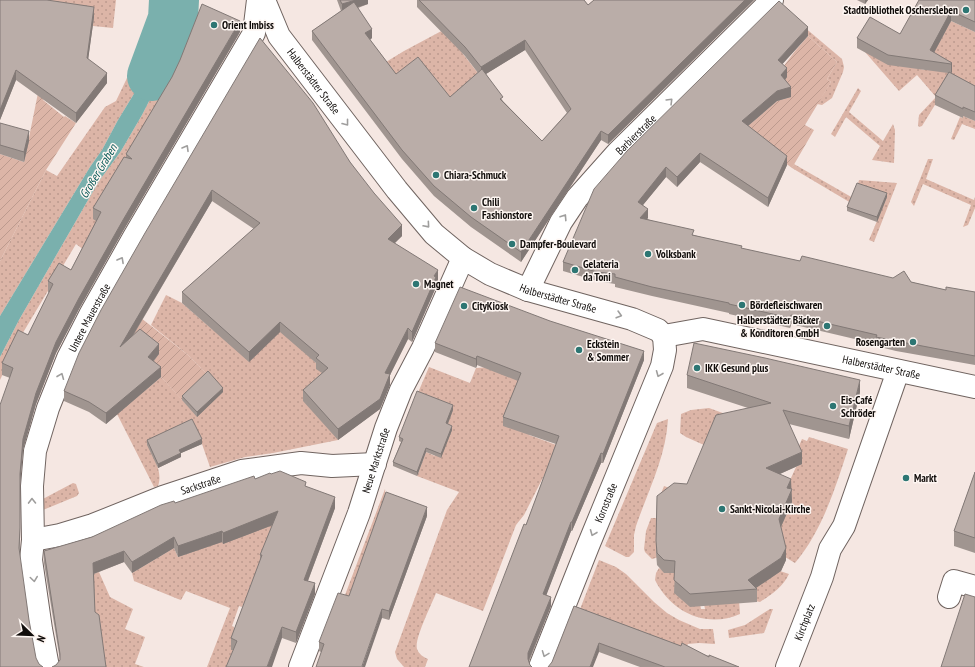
<svg xmlns="http://www.w3.org/2000/svg" width="975" height="667" viewBox="0 0 975 667" font-family="'PT Sans Narrow',sans-serif">
<defs>
<pattern id="grass-dots" width="8" height="8" patternUnits="userSpaceOnUse"><rect width="8" height="8" fill="#dcb5a7"/><path d="M2 2h.1M6 6h.1" fill="none" stroke="#bc9a8e" stroke-width="1.8" stroke-linecap="round"/></pattern>
<pattern id="garden-furrows" width="10" height="10" patternUnits="userSpaceOnUse"><rect width="10" height="10" fill="#dcb5a7"/><path d="M-1 1l2-2M0 10L10 0M9 11l2-2" fill="none" stroke="#bc9a8e"/></pattern>
</defs>
<rect width="100%" height="100%" fill="#f5e7e2"/>
<path fill="url(#grass-dots)" d="M49,0h67l-3,28 -20,-2 -45,-15z
M154,8l11,2 -9,38 -13,31 -25,41 -16,30 -12,17 -90,149v-55l46,-91 11,6 48,-69 11,-6 22,-46z
M188,12l14,3 -102,208 -16,27 -8,-6 -58,97 -18,39v-23l19,-37 80,-139 22,-30 21,-36 23,-45z
M790,15l52,44 2,8 -1,5 -11,26 -10,7 -5,-1 14,-22 -4,-3 10,-17 -29,-26z
M951,21l24,11v59l-26,-9 -27,44 -3,1 -1,-2 1,-10 17,-18 -19,-22 -18,16 -34,-39 59,18z
M447,28l16,26 18,23 -46,42 -39,-36 -15,-18 23,-14z
M858,88l3,3 -12,21 34,29 10,-17 2,6 -1,33 -22,-3 8,-14 -34,-29 -11,20 -4,-3z
M963,116l12,5v8l-13,-5 -8,16 -3,-1 9,-22 3,1z
M928,159h5l-7,20 48,21 1,-3v11l-7,17 -5,2 8,-22 -48,-21 -9,22 -3,-4z
M794,164l59,34 -2,5 -59,-35z
M859,180l38,3 -23,59 -5,-2 18,-43 -30,-10z
M166,295l16,8 31,27 35,-34 71,70 12,15 7,59 -65,13 -28,4 -35,10 -8,-23 -54,1c6,13 15,27 10,41l-4,1 -36,-71 -9,-15 38,-12 14,-12 36,39 11,-41 -20,-20 -37,-30z
M528,364l1,71 30,11 -35,69 -8,10 -33,86 -47,-18c-4,11 -22,46 -19,56 2,5 6,8 11,10l-3,8h-21l-7,-8 -2,-7 52,-142 12,-18 -42,-16 9,-24 9,4 -18,-61 12,-28 41,16 6,-15z
M709,408l22,8 -7,17 -2,-1 -3,-6 -4,1 3,8 -9,22 -5,-2 -2,3 6,3 -9,19 -4,-2 -2,4 4,2 -7,19 -4,-2v-5h-4l-1,5 -12,4 -3,-4 -3,3 2,4 -3,-1 -4,-6 6,-15 20,7 20,-48 -18,-8 -6,-4 1,-19 10,-4z
M668,419c-2,38 -20,72 -32,107l-2,9v17l-5,5h-3l-21,-11 52,-123z
M809,437l39,12c-13,40 -26,82 -53,114l-10,-6 -9,-41 12,-5 4,-9 -6,-13 10,-22 5,-3 -9,-2 10,-23 5,2z
M73,483l3,1 3,9 -2,3 -34,14 -2,-10z
M385,489l1,13 -37,103 -7,-2z
M651,518h6l2,39 -7,2 -7,-7 -1,-3 2,-18z
M280,519l-31,80 -4,2 -3,6 -3,-1 -7,20 2,1 1,25 -5,15h-23l23,-59 -44,-17 -5,9 -3,-1 -44,-18 -2,-8 42,-25 4,9z
M599,560l17,7 10,7 28,28 13,11 12,7 21,9h13l2,15 -16,-1 -11,1 -6,9 -105,-36z
M680,567l20,37 1,5h4l-1,-5 35,-4 1,14c-34,15 -69,-2 -85,-34l1,-7 3,-5 3,2z
M780,571l9,3c-7,14 -17,20 -29,28l-5,-1 -4,-27z
M99,572l11,25 23,12 -8,20 20,8 -10,27 9,3h-43l-6,-45 -2,-48z
M770,609h3l-9,24 -35,5 -1,-8 17,-5z"/>
<path fill="url(#garden-furrows)" d="M808,36l29,26 -10,17 4,3 -26,43 9,5 -22,38 -50,-37 35,-30 14,-4 -11,-26 15,-20z
M74,58l-31,42 21,17 1,-1 11,7 -30,47 -46,91v-107l24,8 14,-69z
M141,318l47,37 20,20 -26,25 -21,-23 -13,-10 11,-13 -28,-21z"/>
<path fill="#7ab0ad" d="M165,10l23,2 -23,58 -23,45 -21,36 -22,30 -80,139 -19,37v-41l90,-149 12,-17 16,-30 25,-41 13,-31z"/>
<g fill="none" stroke-linecap="round" stroke-linejoin="round">
<path stroke="#7ab0ad" stroke-width="50" d="M152,76l21,-57 1,-19"/>
<g stroke="#706460" stroke-width="24">
<g id="street">
<path id="s1" d="M264,0l15,36 118,154 37,44 29,24 27,16 38,16 104,29 26,11 6,6"/>
<path id="s2" d="M528,290l33,-68 16,-24 41,-46 154,-152"/>
<path id="s3" d="M664,336l39,-7 272,58"/>
<path id="s4" d="M33,540l27,-5 33,-10 70,-28 79,-26 59,-8 31,3 43,-2"/>
<path d="M949,597l5,-16 21,6"/>
<path id="s5" d="M48,667l-7,-38 -10,-69 2,-20 -1,-54 3,-35 13,-43 20,-50 22,-43 44,-78 120,-204 4,-33"/>
<path id="s6" d="M300,667l59,-154 27,-85 15,-38 22,-42 40,-90"/>
<path id="s7" d="M540,667l48,-121 74,-180 3,-16 -1,-14"/>
<path id="s8" d="M787,667l35,-90 8,-28 14,-23 54,-155"/>
</g>
</g>
<use href="#street" stroke="#fff" stroke-width="22"/>
</g>
<path fill="#a09590" fill-rule="evenodd" d="M0,0h49v1l45,16 -6,42 19,24 -31,40 -60,-43 -16,40z
M337,0h31v4l-10,4 14,30 -2,2 26,34 54,23 28,-24 -13,-17 -48,-49v-7h167l4,5 6,-5h160l-146,144 -7,-4 -80,122 -50,-35 -37,-31 -32,-37 -90,-119v-9l29,-20zM525,50l42,63 -25,28 -39,-40 -17,-27z
M857,0h11l-3,4z
M975,0v32l-24,-11 -17,32 18,10 -1,10 24,13v35l-12,-5v2l-28,-13v-10l13,-22 -60,-8 -31,-17v-10l43,-4z
M240,32l-117,199 -44,78 -23,44 -20,51 -13,46 -3,33v56l-20,128 10,-289 -8,-3v-12l26,-28 21,-42 -1,-1v-11l23,-11 25,-49 -3,-2v-11l33,-51v-3z
M808,36l-26,28 5,13 -2,3 6,17 -14,4 -29,25 39,39 -19,42 -68,-45 -23,25 -11,-10 -23,28 5,13 -1,1 47,16 48,14 58,12 111,21 35,8 29,2v73l-79,-14 -20,-5v-2l-85,-20 -1,4 -61,-14v-1l-77,-17 -37,-9v-3l-18,-3 -34,-10v-9z
M260,38l90,124 52,74 -8,7 44,38 -2,2v4l-24,55 -4,-3 -18,36v10l-10,24 -42,31 -35,-39v-11l19,-17 -6,-4v-6l-36,-31 -31,30 -67,-59v-11l72,-63 -42,-28 -79,135 26,18 -5,7 7,16 -55,47 -17,-12 -25,-11v-10z
M0,123l29,18 -5,21 -24,-8z
M887,197l-10,25 -30,-11v-4z
M435,343l209,17 -41,103h-2l-29,68h-1l-25,64 5,11 -22,56 1,3 -61,2 57,-142 30,-81 -53,-18v-9l15,-36 -41,-16 -1,3 -41,-16z
M687,375l173,17 -11,47 -60,-15 13,40 -22,10 11,15 1,13 -11,25 5,33 -5,11 -25,17 1,1v13l-67,5 -16,-14 1,-20h-11l-7,-8 -1,-12 1,-57 30,-12 61,-76 -61,-20z
M223,392l-26,25 -15,-17v-4z
M453,410l-5,14 4,6 -11,28 -15,-6 -9,24 -24,-10v-4l8,-20 -2,-1v-4z
M147,440l55,4 -21,9v4l-23,11 -11,-23z
M975,472v81l-21,-7v-15z
M271,474l35,13 29,21 -27,73 7,13 -19,49 -14,-5 -49,12h-2v-12l29,-77v-6l13,-30 -50,19 -1,-2 -44,15 -4,-9 -42,25 -8,-11 -30,12 1,38 -39,53 4,-5 -16,-97v-12l48,-14 83,-34z
M427,516l-38,104 -7,-2 -61,34 -2,-1v-9l30,-46z
M574,606l107,40 58,21h-99l-41,-15 -47,10z"/>
<path fill="#827976" d="M356,0h12v4l-26,8v-8z
M745,0h9l-146,144v-9z
M865,0h3l-3,4z
M94,7v10l-7,51v-10z
M951,11v10l-21,39v-10z
M240,21v11l-117,199 -44,78 -23,44 -20,51 -13,46 -3,35v-11l3,-35 13,-46 20,-51 23,-44 44,-78z
M808,27v9l-30,33v-9z
M372,29v9l-7,5v-10z
M525,40v10l-44,27v-10z
M952,63v9l-1,2v-10z
M787,68v9l-6,8v-10z
M16,70v10l-16,40v-10z
M107,73v10l-31,40v-10z
M791,87v10l-14,4 -35,30v-10l35,-30z
M29,131v10l-5,21v-10z
M601,131v9l-80,122v-10z
M700,153v9l-23,25v-10z
M787,156v9l-19,42v-9z
M666,167v10l-28,34v-9z
M212,190v11l-92,156v-10z
M887,193v4l-10,25v-5z
M648,209v9l-8,9v-9z
M402,225v11l-14,14v-11z
M438,270v11l-2,2v4l-24,55v-10l22,-56z
M791,315v9l-1,4v-10z
M280,322v10l-31,30v-10z
M408,328v11l-18,36v10l-10,24 -42,31v-11l47,-56z
M159,344v10l-11,13v-10z
M644,351v9l-41,103v-9z
M477,356v9l-1,3v-9z
M161,367v10l-55,47v-11z
M860,380v12l-11,47v-13z
M223,388v4l-26,25v-5z
M453,405v5l-7,18v-5z
M452,426v4l-11,28v-4z
M202,439v5l-23,10v-4z
M426,448v4l-9,24v-4z
M802,452v12l-36,16v-12z
M181,453v4l-23,11v-4z
M601,453v10l-29,68v-9z
M791,479l1,23 -13,29v-12l8,-31z
M335,497v11l-31,83v-11z
M427,507v9l-38,104v-9z
M278,511v12l-55,21v-11z
M571,522v9l-28,73v-10z
M20,528v11l-1,20v-11z
M222,531v11l-44,15v-11z
M174,537v11l-42,25v-11z
M786,548v12l-5,11 -28,19 -5,-10z
M124,551v11l-31,12v-11z
M315,583v11l-19,49v-11z
M551,597v9l-23,56v-9z
M382,609v9l-17,49h-3z
M282,627v11l-10,29h-5z
M599,643v9l-6,15h-3z"/>
<path fill="#baada8" stroke="#827976" d="M0,0h47l47,7 -7,51 20,15 -31,40 -60,-43 -16,40z
M340,0h16l-14,4z
M419,0h165l4,5 6,-5h151l-137,135 -7,-4 -80,121 -50,-35 -37,-31 -32,-36 -90,-119 42,-29 18,27 -7,4 31,41 22,-17 32,40 32,-28 21,28 -3,2 42,42 29,-32 -46,-69 -44,27 -16,-20z
M919,0h56v22l-24,-11 -21,39 22,13 -1,1 -63,-9 -31,-17 13,-21 30,17z
M779,1l29,26 -30,33 9,8 -6,7 10,12 -14,4 -35,30 45,35 -19,42 -68,-45 -23,24 -11,-10 -28,35 10,7 -8,9 54,12 -2,5 50,11 -1,2 59,13 2,-5 91,22 11,-7 7,11 35,8v-3l29,5v64l-79,-15 -20,-4 1,-2 -86,-20 -1,3 -61,-14v-1l-77,-16 -37,-10v-3l-18,-2 -34,-10 31,-73 33,-38z
M202,4l38,17 -117,199 -44,78 -23,44 -20,51 -13,46 -3,35v54l-1,20 10,72 7,38 3,6 4,3h-43v-262l13,-37 -11,-5 16,-33 10,5 25,-51 -5,-3 11,-18 12,7 30,-58 -8,-4 31,-51 8,2 -6,-5 46,-77 8,-17z
M260,38l53,65 37,59 24,31 28,32 -14,14 50,31 -4,6 2,1 -24,55 -4,-4 -23,45 5,1 -10,25 -42,30 -35,-39 25,-22 -12,-10 3,-3 -39,-33 -31,30 -67,-60 78,-69 -48,-33 -92,157 20,-18 19,15 -11,13 13,10 -55,46 -17,-11 -25,-11 15,-38 22,-43 44,-77z
M949,72l26,14v26l-12,-5v2l-28,-14z
M0,123l29,8 -5,21 -24,-7z
M857,183l30,10 -10,24 -30,-10z
M460,287l90,34 94,30 -41,103 -2,-1 -29,69h-1l-28,72 8,3 -23,56v6l2,6 2,2h-63l55,-143 2,1 33,-89 -56,-19 18,-44 -44,-17 -1,3 -41,-16z
M694,343l71,15 95,22 -11,46 -66,-16 19,42 -36,16 25,11 -4,9 5,1 -13,30 7,29 -5,10 -33,22 9,9 -67,5 -16,-14 1,-19 -11,-1 -7,-7 -1,-12 1,-45 17,-13 13,1 29,-69 55,-12 -84,-28z
M208,371l15,17 -26,24 -15,-16z
M417,391l36,14 -7,18 6,3 -11,28 -15,-6 -9,24 -24,-10 10,-23 -4,-2z
M192,419l10,20 -23,11 2,3 -23,11 -11,-24z
M280,471l26,11 -1,4 30,11 -31,83 11,3 -19,49 -14,-5 -15,40h-41l11,-26 -6,-3 31,-83h-2l18,-44 -55,22 -1,-2 -44,15 -4,-9 -42,25 -8,-11 -31,12 2,49 4,3 7,52h-54l4,-2 4,-5v-6l-16,-103 48,-14 69,-32 13,-4 1,2 79,-27 1,3 15,-6 1,1z
M975,472v66l-21,-7z
M386,492l41,15 -38,104 -7,-2 -20,57 3,1h-49l8,-23 -5,-2 19,-49 11,3z
M965,594l10,3v70h-34z
M574,606l107,40 1,-3 27,14v-2l30,12h-74l-66,-24 -9,24h-42l4,-5z"/>
<defs><path id="oneway-chevron" d="M-2-3.5L2.5 0L-2 3.5" fill="none" stroke-width="1.6" stroke-linecap="round" stroke-linejoin="round"/></defs>
<g stroke="#9f9e9d">
<use href="#oneway-chevron" transform="translate(670 101) rotate(-45)"/>
<use href="#oneway-chevron" transform="translate(346 123) rotate(52)"/>
<use href="#oneway-chevron" transform="translate(186 148) rotate(-60)"/>
<use href="#oneway-chevron" transform="translate(564 217) rotate(-57)"/>
<use href="#oneway-chevron" transform="translate(427 225) rotate(49)"/>
<use href="#oneway-chevron" transform="translate(121 260) rotate(-61)"/>
<use href="#oneway-chevron" transform="translate(619 315) rotate(16)"/>
<use href="#oneway-chevron" transform="translate(659 374) rotate(112)"/>
<use href="#oneway-chevron" transform="translate(61 376) rotate(-68)"/>
<use href="#oneway-chevron" transform="translate(32 501) rotate(-91)"/>
<use href="#oneway-chevron" transform="translate(593 533) rotate(112)"/>
<use href="#oneway-chevron" transform="translate(34 579) rotate(82)"/>
<use href="#oneway-chevron" transform="translate(545 654) rotate(111)"/>
</g>
<g fill="#2d7673" stroke="#fef6f2" stroke-width="1.5">
<circle cx="966" cy="10" r="4"/>
<circle cx="214" cy="25" r="4"/>
<circle cx="436" cy="175" r="4"/>
<circle cx="474" cy="208" r="4"/>
<circle cx="512" cy="244" r="4"/>
<circle cx="648" cy="254" r="4"/>
<circle cx="575" cy="270" r="4"/>
<circle cx="416" cy="284" r="4"/>
<circle cx="742" cy="305" r="4"/>
<circle cx="464" cy="306" r="4"/>
<circle cx="827" cy="326" r="4"/>
<circle cx="913" cy="342" r="4"/>
<circle cx="579" cy="350" r="4"/>
<circle cx="697" cy="368" r="4"/>
<circle cx="833" cy="406" r="4"/>
<circle cx="906" cy="478" r="4"/>
<circle cx="722" cy="509" r="4"/>
</g>
<g text-anchor="middle" dominant-baseline="central" stroke-width="3" stroke-linejoin="round" paint-order="stroke">
<g font-size="11" font-weight="bold" fill="#100c0a" stroke="#fef6f2" text-anchor="start">
<text x="958" y="10" text-anchor="end">Stadtbibliothek Oschersleben</text>
<text x="222" y="25">Orient Imbiss</text>
<text x="444" y="175">Chiara-Schmuck</text>
<text x="482" y="202">Chili<tspan x="482" dy="13">Fashionstore</tspan></text>
<text x="520" y="244">Dampfer-Boulevard</text>
<text x="656" y="254">Volksbank</text>
<text x="583" y="264">Gelateria<tspan x="583" dy="13">da Toni</tspan></text>
<text x="424" y="284">Magnet</text>
<text x="750" y="305">Bördefleischwaren</text>
<text x="472" y="306">CityKiosk</text>
<text x="819" y="320" text-anchor="end">Halberstädter Bäcker<tspan x="819" dy="13">&amp; Konditoren GmbH</tspan></text>
<text x="905" y="342" text-anchor="end">Rosengarten</text>
<text x="587" y="344">Eckstein<tspan x="587" dy="13">&amp; Sommer</tspan></text>
<text x="705" y="368">IKK Gesund plus</text>
<text x="841" y="400">Eis-Café<tspan x="841" dy="13">Schröder</tspan></text>
<text x="914" y="478">Markt</text>
<text x="730" y="509">Sankt-Nicolai-Kirche</text>
</g>
<g font-size="11" fill="#100c0a" stroke="#fef6f2">
<text stroke="none"><textPath href="#s1" startOffset="96">Halberstädter Straße</textPath></text>
<text stroke="none"><textPath href="#s2" startOffset="191">Barbierstraße</textPath></text>
<text stroke="none"><textPath href="#s1" startOffset="432">Halberstädter Straße</textPath></text>
<text stroke="none"><textPath href="#s5" startOffset="362">Untere Mauerstraße</textPath></text>
<text stroke="none"><textPath href="#s3" startOffset="222">Halberstädter Straße</textPath></text>
<text stroke="none"><textPath href="#s6" startOffset="220">Neue Marktstraße</textPath></text>
<text stroke="none"><textPath href="#s4" startOffset="177">Sackstraße</textPath></text>
<text stroke="none"><textPath href="#s7" startOffset="177">Kornstraße</textPath></text>
<text stroke="none"><textPath href="#s8" startOffset="48">Kirchplatz</textPath></text>
</g>
<g font-size="12" font-style="italic" fill="#015553" stroke="#fef6f2">
<text transform="translate(98 171) rotate(-59)">Großer Graben</text>
</g>
</g>
<g transform="translate(32 635) rotate(113)" stroke="#fef6f2" stroke-width="3" paint-order="stroke">
<path d="M0-3L7 15L0 10L-7 15Z" fill="#100c0a"/>
<text y="-6" font-size="11" font-weight="bold" text-anchor="middle" fill="#100c0a">N</text>
</g>
</svg>
